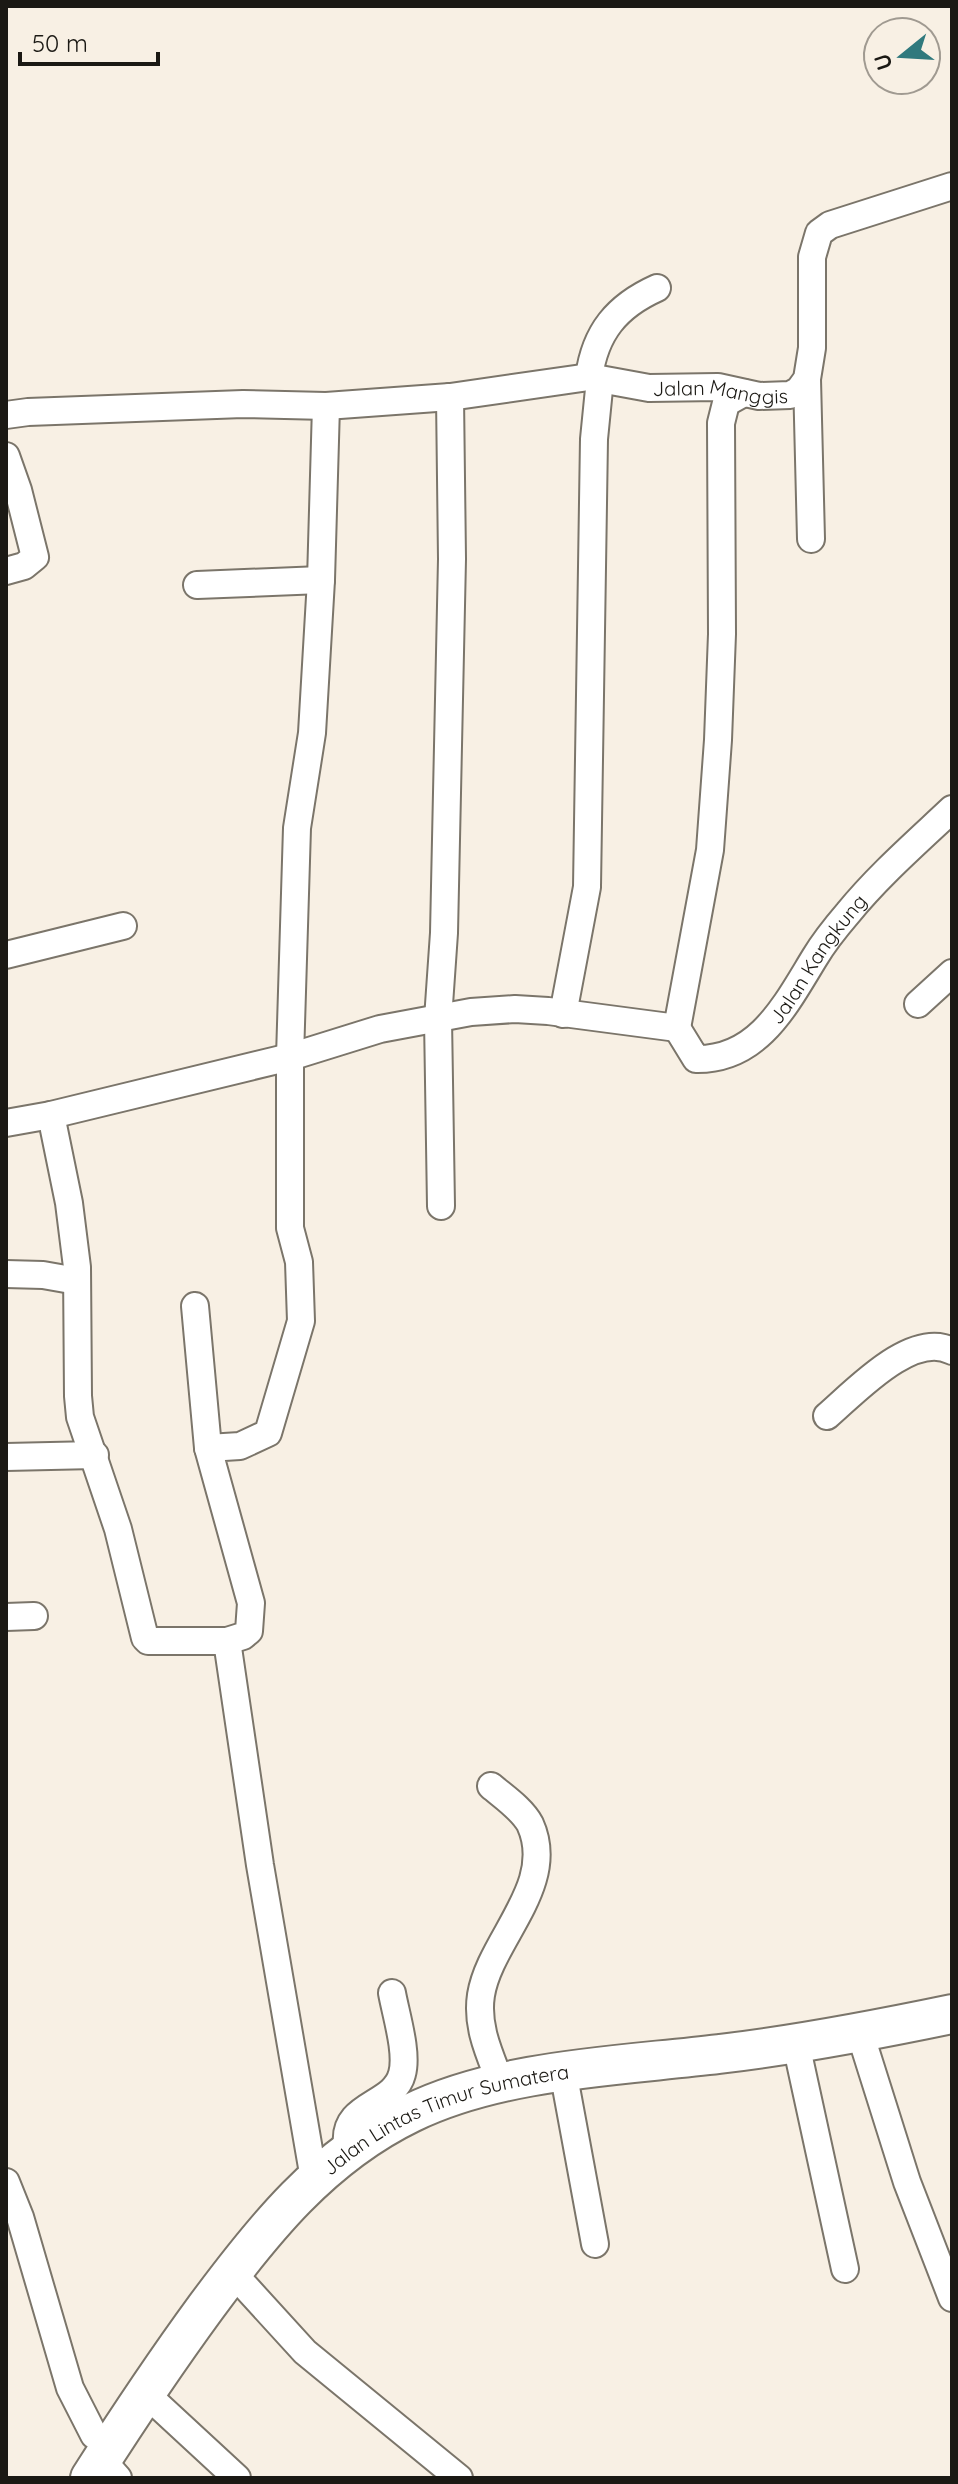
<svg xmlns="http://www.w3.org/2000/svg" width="958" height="2484" viewBox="0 0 958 2484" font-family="Quicksand,sans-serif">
<rect width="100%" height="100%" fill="#f8f0e4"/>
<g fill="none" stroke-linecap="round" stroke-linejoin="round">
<g stroke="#7b756a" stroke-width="30">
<g id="minor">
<path d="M589,377c6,-45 28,-71 68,-89"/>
<path d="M807,379l4,160"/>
<path id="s1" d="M6,415l22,-3 215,-8 83,2 124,-9 139,-20 60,11 69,-1 41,9 31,-1 9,-5 8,-11 5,-31v-91l7,-24 11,-8 122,-39"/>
<path d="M6,456l12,34 17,67 -11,9 -18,5"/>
<path d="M197,585l124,-5"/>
<path d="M6,955l117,-29"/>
<path d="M918,1004l34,-31"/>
<path d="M563,1014l24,-127 7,-448 5,-50 -3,-10"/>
<path d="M677,1028l33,-178 8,-110 4,-106 -1,-211 5,-20 18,-10"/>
<path id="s2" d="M677,1028l19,31c63,1 90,-55 119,-102 9,-15 21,-30 33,-44 30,-37 69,-71 104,-104"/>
<path d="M51,1115l18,88 8,64 1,129 2,21 38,112 27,109 3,3h79l33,224 54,314"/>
<path d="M6,1123l45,-8 239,-58 90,-28 91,-17 44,-3 33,2 129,17"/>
<path d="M441,1206l-3,-187 6,-86 8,-374 -2,-162"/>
<path d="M6,1274l37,1 34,6"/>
<path d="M195,1306l13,142"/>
<path d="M827,1416c28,-24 85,-86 125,-65"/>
<path d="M6,1457l89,-2"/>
<path d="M6,1617l28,-1"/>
<path d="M227,1641l16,-5 6,-5 2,-28 -43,-155 32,-2 28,-13 33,-112 -2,-59 -9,-34v-171l7,-229 15,-95 9,-153 5,-174"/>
<path d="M491,1786c13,11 31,23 39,38 28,61 -40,115 -49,171 -5,32 9,60 20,89"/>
<path d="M860,2033l47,149 45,116"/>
<path d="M796,2044l49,225"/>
<path d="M563,2071l32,173"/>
<path d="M355,2147l-8,-4c-4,-40 47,-37 55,-69 6,-21 -6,-59 -10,-81"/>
<path d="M6,2182l14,35 50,171 24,47 21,5"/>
<path d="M232,2272l73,80 154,126"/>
<path d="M145,2393l92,85"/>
<path d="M102,2460l16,18"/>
</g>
</g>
<g stroke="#7b756a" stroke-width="42">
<g id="highway">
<path id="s3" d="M90,2478c37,-58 75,-115 116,-171 57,-77 116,-151 205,-194 90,-44 209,-47 308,-59 78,-9 156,-24 233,-40"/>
</g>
</g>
<use href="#minor" stroke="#fff" stroke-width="26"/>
<use href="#highway" stroke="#fff" stroke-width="38"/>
</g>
<g text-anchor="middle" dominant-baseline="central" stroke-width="7" stroke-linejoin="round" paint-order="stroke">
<g font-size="20" fill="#1b1914" stroke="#f8f0e4">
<text stroke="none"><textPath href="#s1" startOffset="718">Jalan Manggis</textPath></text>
<text stroke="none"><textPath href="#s2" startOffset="202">Jalan Kangkung</textPath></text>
<text stroke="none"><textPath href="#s3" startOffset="522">Jalan Lintas Timur Sumatera</textPath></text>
</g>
</g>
<rect width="958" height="2484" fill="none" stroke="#1b1914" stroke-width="16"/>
<g transform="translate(902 56) rotate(252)"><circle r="38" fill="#f8f0e4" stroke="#a09a91" stroke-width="2"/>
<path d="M0-6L14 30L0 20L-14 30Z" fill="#30797d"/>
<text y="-12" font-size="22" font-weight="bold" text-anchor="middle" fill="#1b1914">U</text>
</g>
<path d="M20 52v12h138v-12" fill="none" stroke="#1b1914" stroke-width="4"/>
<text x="32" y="52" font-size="24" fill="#1b1914" stroke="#f8f0e4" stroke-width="6" paint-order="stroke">50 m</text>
</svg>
